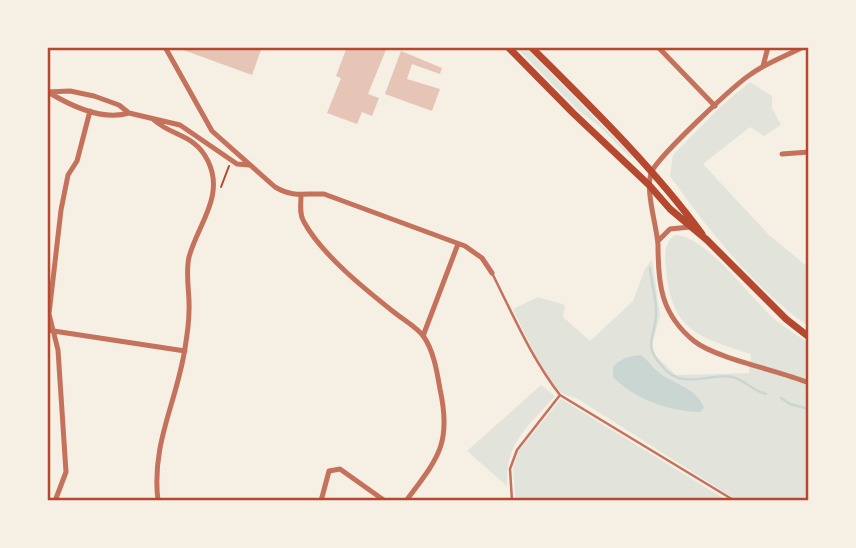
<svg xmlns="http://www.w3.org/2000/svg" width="856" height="548" viewBox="0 0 856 548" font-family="'IBM Plex Serif',serif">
<rect width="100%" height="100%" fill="#f6efe4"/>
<path fill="#e2e4dc" d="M516,47h9l107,109 -1,2 -32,-32 -20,-15z
M750,82l22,14v12l9,17 -17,11 -14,-9 -47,37 66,71 40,33v59c-56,-40 -100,-96 -139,-151l3,-21 48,-49z
M675,235c33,1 76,65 102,86 10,8 21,15 32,22v158h-71l-160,-102c-5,-2 -12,-3 -16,-6 -16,-12 -40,-65 -49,-84l25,-12 27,8 -2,12 27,24 43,-40 12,-32 7,-10 8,57 -8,29 2,9 22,21 73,-2 2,-19c-52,-17 -79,-22 -85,-84 -1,-13 -3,-27 9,-35z
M541,385l14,11c-27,31 -50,46 -48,90l-40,-35z
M561,399l167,102h-212l-3,-31 5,-18z"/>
<path fill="#c9d6d2" d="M641,355c7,5 10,11 16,16 15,13 40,16 47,37l-4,4c-32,-1 -64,-12 -87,-35v-10c8,-9 17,-11 28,-12z"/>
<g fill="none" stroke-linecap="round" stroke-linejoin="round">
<path stroke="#c9d6d2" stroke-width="2.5" d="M650,268c1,14 6,29 6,43 1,25 -15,32 6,55 6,8 12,12 22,13 16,2 36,-5 48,-2 13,3 21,14 34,17
M781,398l9,6 19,5"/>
</g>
<path fill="#e6c5b7" d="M175,47h87l-10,28z
M347,47h40l-19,47 11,4 -7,18 -10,-4 -5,12 -30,-11 14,-35 -5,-2z
M401,51l41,17 -2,6 -28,-10 -5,15 33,10 -8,22 -47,-17z"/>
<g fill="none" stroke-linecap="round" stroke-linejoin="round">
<path stroke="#b5482f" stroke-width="2" d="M221,187l8,-21"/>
<path stroke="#c5725c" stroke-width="2.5" d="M492,273c21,42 40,86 68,122l175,106
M512,501l-2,-32 7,-19 43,-55"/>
<path stroke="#c5725c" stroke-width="5" d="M165,47l47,84 63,56c19,11 29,6 49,7l141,52 17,12 10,15
M658,47l57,59
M803,47c-17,9 -37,16 -52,27 -18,12 -90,80 -99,97 -8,17 5,55 6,74 0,40 3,69 36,96 23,18 84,29 115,42
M763,66l5,-19
M47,92l23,-1 24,5 25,9 10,8 51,12 57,39 12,1
M48,92c23,14 55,29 81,21
M154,120c19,17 41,14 54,41 17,35 -10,63 -19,96 -4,18 1,36 0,54 0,12 -2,25 -4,37 -8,54 -34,95 -27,153
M782,154l27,-2
M301,196c0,8 -2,18 3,26 18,33 62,68 91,91 9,7 23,15 29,24 10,15 13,35 16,52 12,55 -2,69 -34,112
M658,241l12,-12 20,-2
M47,330l138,21
M423,336l35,-92
M55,501l11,-29 -8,-122 -9,-36 12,-104 7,-35 9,-14 13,-50
M321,501l8,-30 11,-2 45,32"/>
<path stroke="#b5482f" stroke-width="7" d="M508,47l65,66 76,72 21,24 37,31 79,79 23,18
M531,47c60,60 121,119 171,187"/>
</g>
<rect width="856" height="548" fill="none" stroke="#f6efe4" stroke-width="98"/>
<rect x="49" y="49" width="758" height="450" fill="none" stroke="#b5482f" stroke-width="2.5"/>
</svg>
